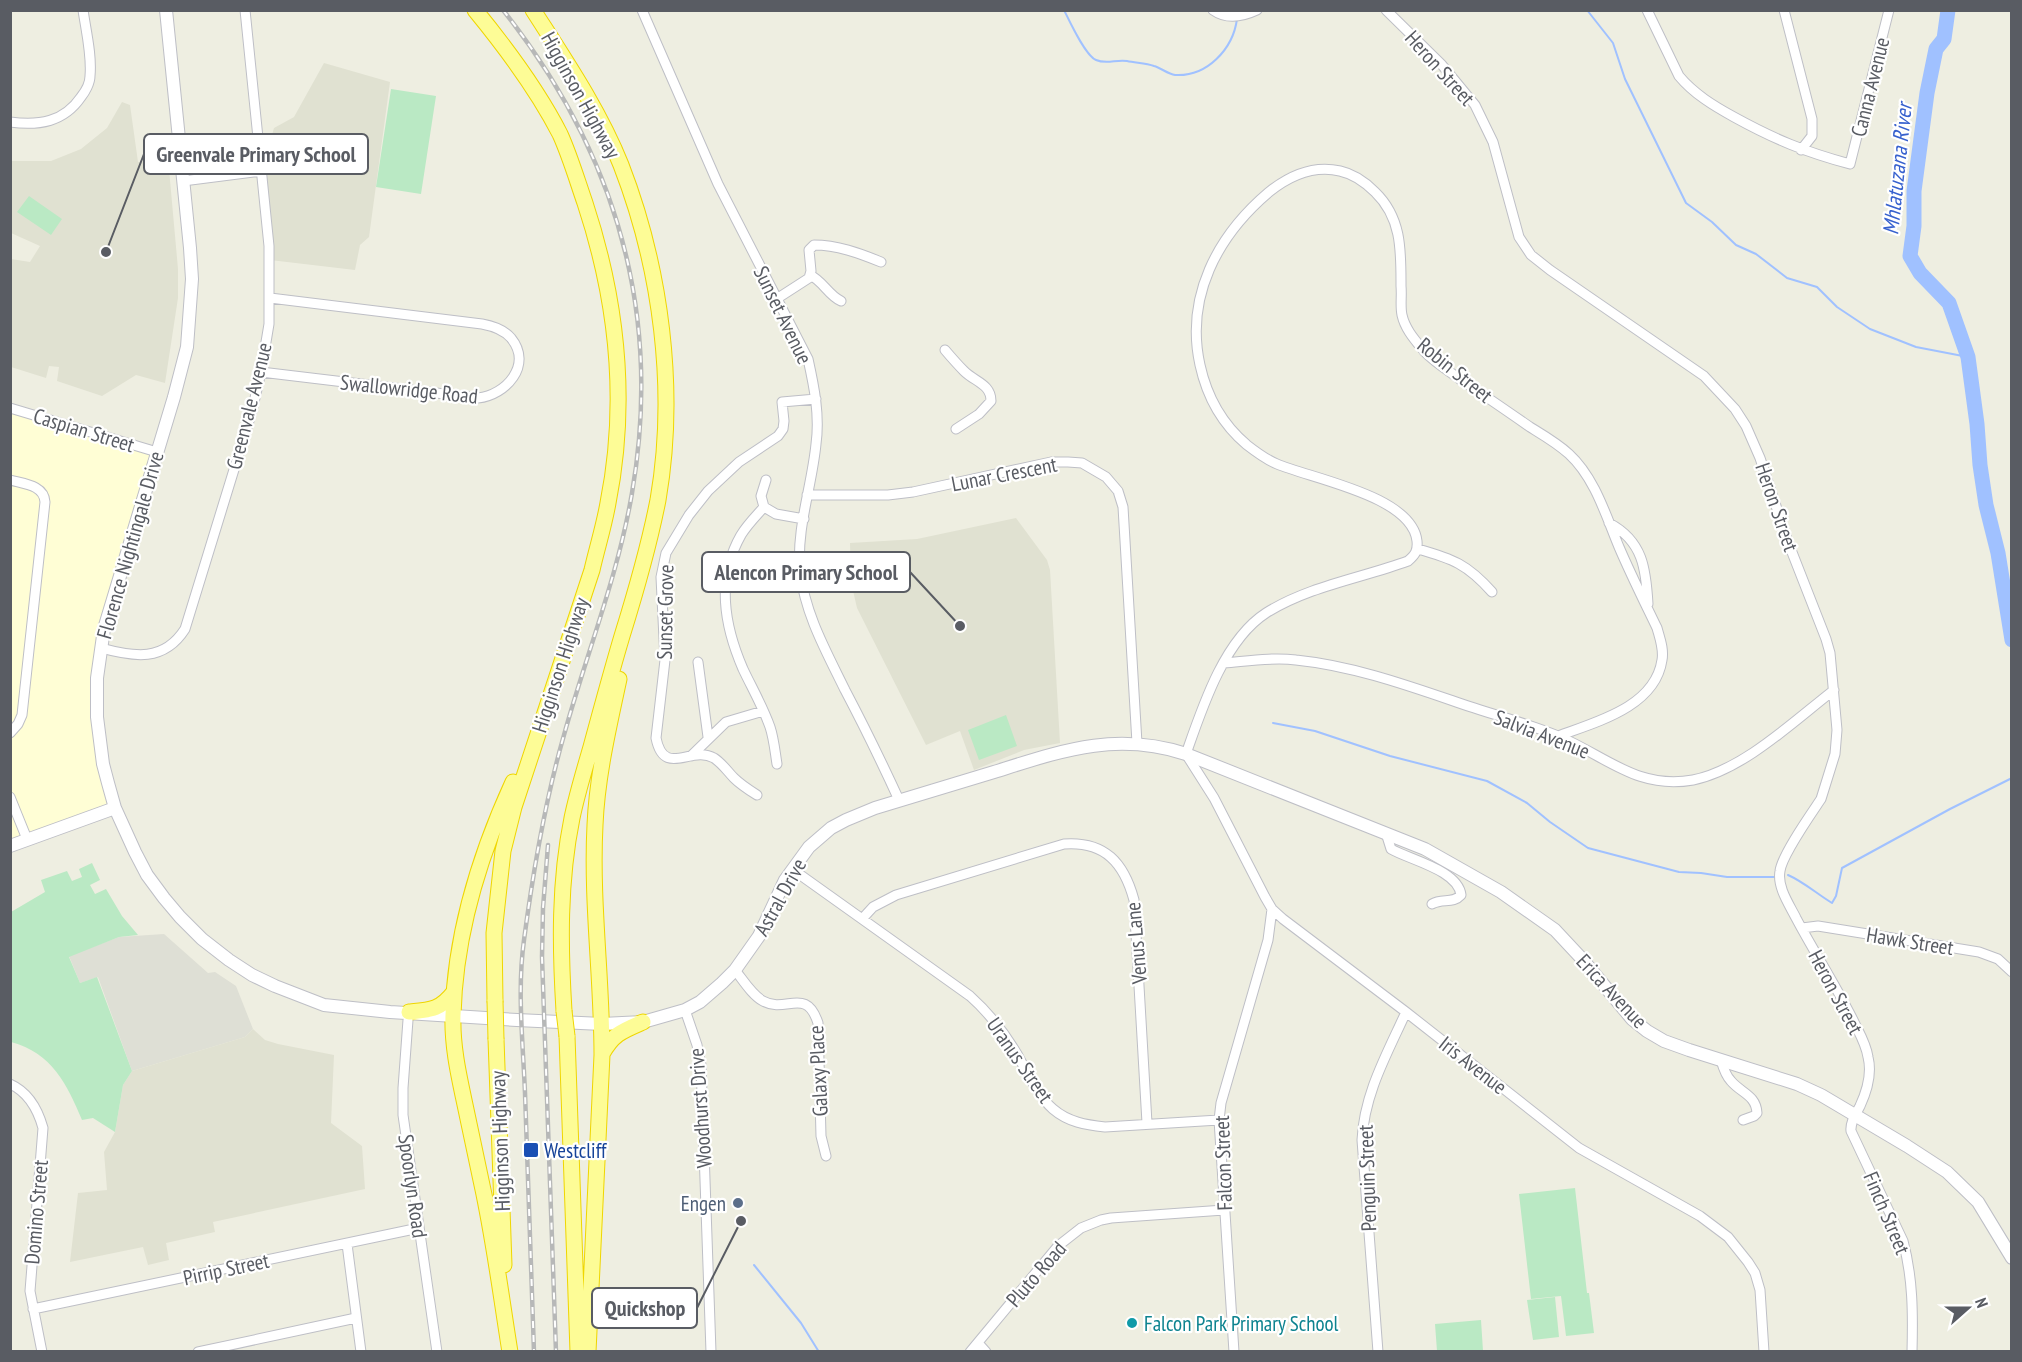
<svg xmlns="http://www.w3.org/2000/svg" width="2022" height="1362" viewBox="0 0 2022 1362" font-family="'PT Sans Narrow',sans-serif">
<rect width="100%" height="100%" fill="#eeeee1"/>
<path fill="#fffed5" d="M11,408l146,45 -53,176 -7,88 19,91 -105,38z"/>
<path fill="#dedfd5" d="M164,934l44,39 7,-1 21,14 17,43 -8,8 -113,34 -34,-94 -18,6 -11,-27 50,-19z"/>
<path fill="#e0e1d1" d="M324,63l66,19 -21,155 -9,8 -5,25 -85,-10 -10,-106 7,-1 7,-25 20,-11z
M122,102l8,3 8,57 30,-4 10,111v29l-13,85 -29,-8 -34,21 -45,-15 2,-14 -10,-1 -3,12 -35,-11v-108l19,3 10,-16 -29,-13 -1,-72h41l30,-12 26,-21z
M1016,518l31,42 3,10 10,173 -36,7 -50,20 -14,-39 -34,14 -69,-137 -6,-26 -1,-39 67,-4z
M253,1029l12,11 13,4 56,11 -3,68 31,23 3,43 -152,33 2,10 -49,11 3,17 -21,5 -5,-18 -73,15 8,-69 29,-3 -3,-38 11,-20 8,-47 9,-14 113,-34z"/>
<path fill="#bae9c4" d="M391,89l45,7 -15,98 -45,-7z
M29,196l33,23 -11,16 -34,-23z
M1006,715l11,31 -38,14 -11,-30z
M92,863l8,17 -10,5 5,9 11,-5 16,27 16,19 -19,2 -50,20 11,26 17,-6 35,94 -9,14 -8,47 -22,-14 -11,2c-15,-36 -30,-67 -71,-78v-130l34,-20 -4,-12 26,-9 5,10 10,-4 -3,-8z
M1575,1188l12,105h2l5,40 -28,3 -5,-40 -30,3 -12,-105z
M1555,1297l4,40 -26,3 -6,-40z
M1481,1320l2,31h-46l-2,-27z"/>
<g fill="none" stroke-linecap="round" stroke-linejoin="round">
<path stroke="#a0c1ff" stroke-width="2" d="M1064,10c6,12 21,45 32,50 11,5 20,-1 31,1 9,2 19,2 27,5 7,2 14,8 21,9 32,2 58,-26 62,-56
M1587,10l26,33 12,36 61,124 26,19 24,23 20,9 31,24 30,9 20,20 33,22 46,18 52,10
M1273,723l42,8 75,25 97,25 40,22 23,19 38,26 91,24 22,1 26,4h47
M1788,875c16,7 29,19 44,28l4,-7 6,-28 108,-59 62,-31
M754,1265l47,58 18,29"/>
<path stroke="#a0c1ff" stroke-width="15" d="M1948,10l-4,29 -8,10 -9,44 -13,98v35l-4,30 10,17 29,30 19,54 9,67 3,41 6,40 12,48 14,87"/>
<g stroke="#bebfc6" stroke-width="11">
<path id="minor" d="M642,10l76,174 90,175c6,27 12,56 8,85 -4,42 -20,85 -16,127 5,43 26,80 45,119 19,36 37,73 54,110
M1213,10c14,10 29,7 44,0
M1386,10l56,55 33,40 18,37 26,95 12,18 19,15 154,106 31,33 11,17 14,32 28,84 38,97 4,14 7,77 -2,24 -14,45c-10,15 -39,56 -41,72 -3,16 9,33 16,47 18,34 39,66 56,100 6,13 14,25 16,39 4,16 -1,34 -8,49 -4,8 -10,16 -9,25l52,110c10,37 10,73 9,111
M1647,10l32,66c15,18 35,30 55,41 40,22 71,35 116,47l39,-154
M1784,10l28,109v17l-11,14
M10,122c29,4 54,0 71,-25 4,-5 9,-14 9,-21 2,-21 -4,-45 -7,-66
M183,181l78,-10
M810,275c13,6 18,20 31,26
M778,298l31,-20 2,-7 -2,-21 5,-5c23,0 45,8 67,17
M945,350c6,7 12,14 19,21 11,11 27,13 27,30l-12,13 -23,15
M261,372l217,26c28,-3 55,-33 33,-60 -7,-8 -18,-12 -29,-14l-212,-26
M10,408l147,44
M10,480c14,4 34,5 35,22l-23,213 -4,9 -8,9
M766,480l-5,16 3,11 12,7 28,5
M807,495h81l25,-3 138,-30h17l14,1 24,14 12,14 5,16 14,236
M764,507c-8,9 -17,18 -23,28 -25,44 -17,90 2,134 9,19 20,38 27,58 4,12 5,25 7,37
M1609,523c34,18 37,46 39,81
M1418,549c35,10 49,15 74,43
M101,648c33,9 63,14 84,-19l67,-218 9,-39 8,-48v-78l-24,-236
M698,662l10,75
M1224,663c24,-2 48,-6 72,-3 59,6 116,27 172,46 30,10 61,18 90,30 48,20 79,54 135,44 50,-10 101,-59 141,-90
M1558,736c38,-14 97,-29 104,-76 2,-11 -2,-21 -5,-32 -13,-27 -26,-53 -38,-81 -13,-31 -24,-69 -50,-93 -12,-11 -26,-19 -39,-27 -23,-16 -46,-32 -69,-47 -12,-9 -27,-18 -37,-29 -9,-11 -19,-22 -22,-36 -2,-9 0,-19 -1,-29 0,-35 1,-68 -26,-94 -10,-10 -21,-18 -35,-21 -26,-6 -51,5 -71,21 -52,44 -84,105 -69,173 7,32 22,59 47,80 9,7 20,15 30,19 36,15 135,32 140,77 1,10 -2,14 -9,20 -46,17 -99,25 -142,52 -42,27 -64,95 -80,141l28,44 51,99 7,12 11,10 123,93 173,136 121,68 28,21 20,25 7,11 5,17 4,62
M691,756l35,-34 37,-11
M757,795c-8,-5 -16,-10 -23,-17 -6,-6 -12,-15 -20,-20 -23,-13 -50,20 -58,-20l9,-78 -4,-83 5,-24 23,-38 19,-24 31,-29 39,-26 5,-7 1,-8 -2,-19 34,-3
M10,797l17,42
M1386,833l5,16c19,11 67,21 70,46 -8,9 -19,3 -29,9
M792,869l178,127c19,17 34,36 47,58 10,18 20,41 36,55 15,13 33,16 52,18l114,-7
M862,919l11,-12 23,-12 168,-51c41,-3 60,19 70,56l13,223
M1802,928l16,-2 161,26 19,7 14,13
M735,970c8,10 17,25 28,31 23,13 43,-15 55,22l3,113 5,20
M685,1010l12,35 4,20 10,287
M408,1020l-5,68v27l34,237
M1721,1060c2,7 5,16 10,21 10,12 25,14 26,32l-3,3 -11,4
M10,1084c18,8 28,26 33,44l-13,163 12,61
M347,1244l14,108
M33,1309l386,-81
M978,1343l8,9
M198,1352l158,-34
M970,1352l88,-106 23,-18 20,-8 10,-2 113,-8
M1234,1352l-15,-232 2,-17 47,-163 4,-31
M1378,1352l-16,-212c2,-46 25,-86 44,-128"/>
</g>
<g stroke="#bebfc6" stroke-width="14">
<path id="tertiary" d="M166,10l24,238 2,31 -5,68 -13,50 -70,232 -7,49v39l6,47 5,19 7,25 20,44 12,23 17,23 16,19 22,22 27,21 23,15 23,11 49,19 66,7 127,8 85,4 41,-2 42,-12 15,-8 22,-19 13,-13 24,-34 26,-56 24,-33 22,-19 15,-8 29,-12c40,-12 79,-24 119,-36 67,-21 121,-41 192,-18l239,95 76,43 54,38 28,30 49,59 15,12 17,10 25,9 108,34 24,11 86,51 40,26 31,30 34,56
M10,846l105,-38"/>
</g>
<g stroke="#efd600" stroke-width="17">
<path id="trunk" d="M475,10c32,39 62,79 85,124 10,22 17,46 25,69 32,97 43,199 23,300 -4,23 -11,45 -16,67l-78,237 -11,44 -9,82 1,68
M533,10c32,50 66,100 88,155 40,103 56,225 37,335 -9,46 -22,91 -36,136 -11,37 -21,74 -31,111 -7,24 -14,47 -19,71 -13,64 -12,128 -8,193
M409,1012c22,-2 31,-2 45,-20
M567,1036l11,316
M496,1039l8,226
M602,1054c11,-20 20,-23 41,-32
M510,1352c-9,-56 -16,-112 -28,-167 -6,-28 -12,-57 -18,-85 -6,-28 -12,-56 -11,-85 2,-80 27,-161 60,-233
M588,1352l14,-297c0,-77 -11,-154 -7,-230 2,-49 14,-99 24,-146"/>
</g>
<use href="#minor" stroke="#fff" stroke-width="9"/>
<use href="#tertiary" stroke="#fff" stroke-width="12"/>
<use href="#trunk" stroke="#fdfc96" stroke-width="15"/>
<g stroke="#b7b8b8" stroke-width="4.5">
<path id="rail" d="M503,10c113,143 160,303 129,483 -14,83 -46,162 -68,242 -19,66 -31,137 -40,205 -7,50 -1,103 1,153 3,86 6,172 9,259
M548,845l-5,63 -1,49 14,395"/>
</g>
<use href="#rail" stroke="#fff" stroke-width="2" stroke-dasharray="7" stroke-linecap="butt"/>
<g stroke="#efd600" stroke-width="17" stroke-linecap="butt">
<path id="trunk-bridge" d="M495,1001l1,38
M564,1011l3,25"/>
</g>
<use href="#trunk-bridge" stroke="#fdfc96" stroke-width="15"/>
</g>
<rect fill="#1a4fb4" stroke="#fff" stroke-width="2" x="523" y="1142" width="16" height="16" rx="3"/>
<circle fill="#5c6f8a" stroke="#fff" stroke-width="2" cx="738" cy="1203" r="6"/>
<circle fill="#0f9aa8" stroke="#fff" stroke-width="2" cx="1132" cy="1323" r="6"/>
<g text-anchor="middle" dominant-baseline="central" stroke-width="4.5" stroke-linejoin="round" paint-order="stroke">
<g font-size="21" fill="#595c63" stroke="#fff">
<text transform="translate(1440 68) rotate(48)">Heron Street</text>
<text transform="translate(1870 87) rotate(-76)">Canna Avenue</text>
<text transform="translate(581 95) rotate(61)">Higginson Highway</text>
<text transform="translate(783 315) rotate(64)">Sunset Avenue</text>
<text transform="translate(1455 370) rotate(39)">Robin Street</text>
<text transform="translate(409 389) rotate(6)">Swallowridge Road</text>
<text transform="translate(249 406) rotate(-76)">Greenvale Avenue</text>
<text transform="translate(84 430) rotate(17)">Caspian Street</text>
<text transform="translate(1004 474) rotate(-11)">Lunar Crescent</text>
<text transform="translate(1777 507) rotate(71)">Heron Street</text>
<text transform="translate(130 545) rotate(-74)">Florence Nightingale Drive</text>
<text transform="translate(665 612) rotate(-89)">Sunset Grove</text>
<text transform="translate(560 665) rotate(-72)">Higginson Highway</text>
<text transform="translate(1542 734) rotate(21)">Salvia Avenue</text>
<text transform="translate(780 897) rotate(-61)">Astral Drive</text>
<text transform="translate(1910 941) rotate(9)">Hawk Street</text>
<text transform="translate(1136 943) rotate(-95)">Venus Lane</text>
<text transform="translate(1612 991) rotate(47)">Erica Avenue</text>
<text transform="translate(1836 992) rotate(62)">Heron Street</text>
<text transform="translate(1020 1060) rotate(55)">Uranus Street</text>
<text transform="translate(1473 1065) rotate(38)">Iris Avenue</text>
<text transform="translate(818 1071) rotate(-93)">Galaxy Place</text>
<text transform="translate(700 1108) rotate(-94)">Woodhurst Drive</text>
<text transform="translate(500 1141) rotate(-92)">Higginson Highway</text>
<text transform="translate(1223 1163) rotate(-92)">Falcon Street</text>
<text transform="translate(1367 1178) rotate(-92)">Penguin Street</text>
<text transform="translate(413 1186) rotate(82)">Spoorlyn Road</text>
<text transform="translate(36 1212) rotate(-85)">Domino Street</text>
<text transform="translate(1887 1213) rotate(67)">Finch Street</text>
<text transform="translate(226 1269) rotate(-12)">Pirrip Street</text>
<text transform="translate(1036 1274) rotate(-49)">Pluto Road</text>
</g>
<g font-size="21" fill="#164399" stroke="#fff" text-anchor="start">
<text x="544" y="1150">Westcliff</text>
</g>
<g font-size="21" fill="#4e5e75" stroke="#fff" text-anchor="end">
<text x="726" y="1203">Engen</text>
</g>
<g font-size="21" fill="#0d838f" stroke="#fff" text-anchor="start">
<text x="1144" y="1323">Falcon Park Primary School</text>
</g>
<g font-size="22" font-style="italic" fill="#3761ce" stroke="#fff">
<text transform="translate(1897 169) rotate(-84)">Mhlatuzana River</text>
</g>
</g>
<path fill="none" stroke="#595c63" stroke-width="2" d="M106 252L144 154M960 626L910 572M741 1221L697 1308"/>
<g fill="#595c63" stroke="#fff" stroke-width="2">
<circle cx="106" cy="252" r="6"/>
<circle cx="960" cy="626" r="6"/>
<circle cx="741" cy="1221" r="6"/>
</g>
<g fill="#fff" stroke="#595c63" stroke-width="2">
<rect x="144" y="134" width="224" height="40" rx="6"/>
<rect x="702" y="552" width="208" height="40" rx="6"/>
<rect x="592" y="1288" width="105" height="40" rx="6"/>
</g>
<g font-size="22" text-anchor="middle" font-weight="bold" fill="#595c63">
<text x="256" y="162">Greenvale Primary School</text>
<text x="806" y="580">Alencon Primary School</text>
<text x="645" y="1316">Quickshop</text>
</g>
<rect width="2022" height="1362" fill="none" stroke="#595c63" stroke-width="24"/>
<g transform="translate(1968 1308) rotate(69)" stroke="#ffffff" stroke-width="4.5" paint-order="stroke">
<path d="M0-4.5L10 22L0 15L-10 22Z" fill="#595c63"/>
<text y="-9" font-size="16" font-weight="bold" text-anchor="middle" fill="#595c63">N</text>
</g>
</svg>
